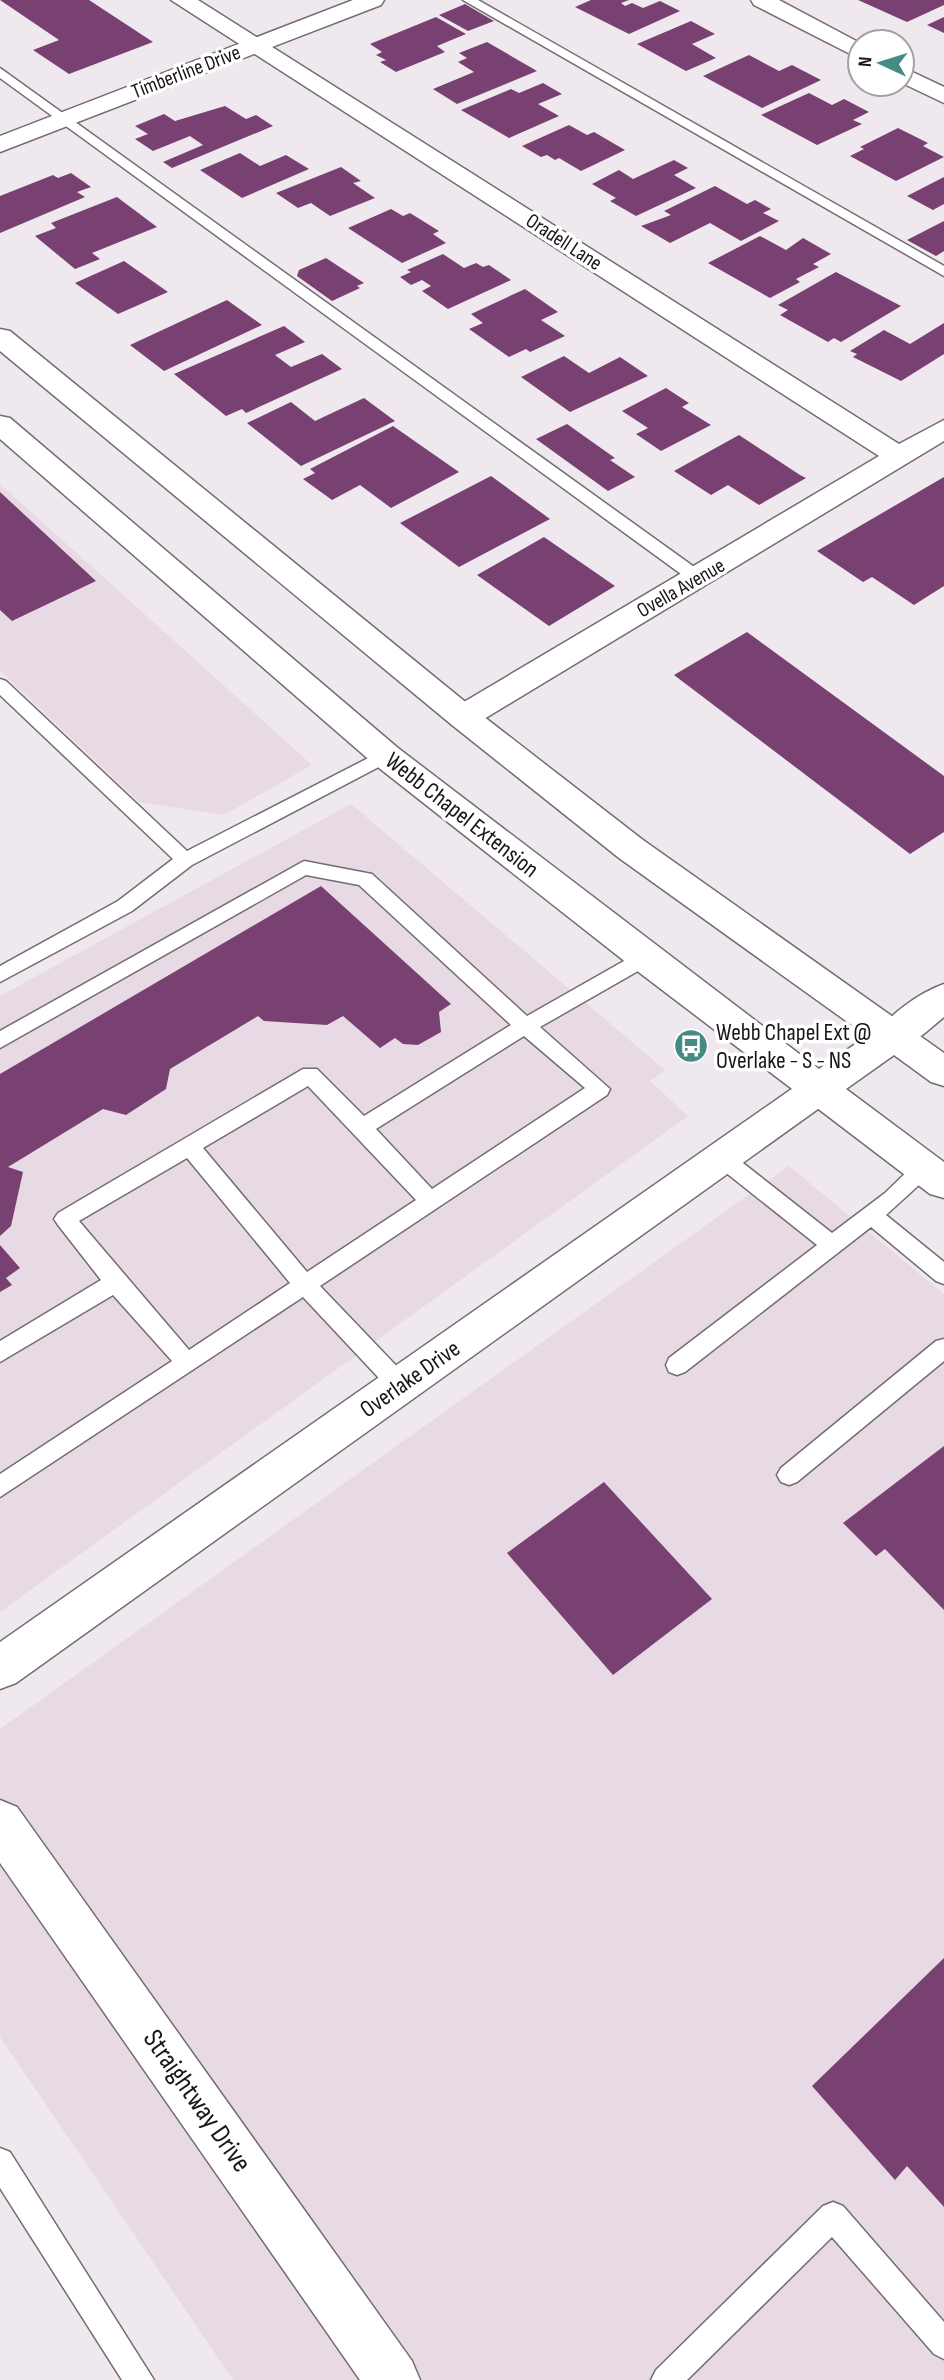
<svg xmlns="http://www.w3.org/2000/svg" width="944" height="2380" viewBox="0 0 944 2380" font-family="'Sofia Sans Condensed',sans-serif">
<rect width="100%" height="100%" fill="#f0e8ef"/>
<path fill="#e8dae5" d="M0,484l312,281 -88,50 -85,-13 -139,-131z
M351,804l314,266 -15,11 38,35 -688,496v-616z
M789,1166l155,128v1086h-711l-233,-343v-308z"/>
<path fill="#794072" d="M0,0h89l64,42 -84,32 -36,-24 26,-10z
M591,0h38l-8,3 4,3 7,-3 11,5 17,-7 20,10 -51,23 -54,-27z
M858,0h86v5l-37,17z
M465,4l29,17 -26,10 -29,-16z
M436,17l30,17 -29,12 8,6 -49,20 -16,-10 6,-2 -10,-5 6,-3 -12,-8z
M944,17v16l-17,-8z
M691,21l24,13 -23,10 24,14 -30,13 -49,-27z
M487,42l50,29 -80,33 -24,-15 41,-17 -16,-10 9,-4 -8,-5z
M749,55l30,16 13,-6 29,15 -59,28 -59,-32z
M543,83l19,11 -24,10 21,12 -50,22 -48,-28 50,-21 8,4z
M809,93l23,12 12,-6 25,13 -16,8 9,4 -45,21 -56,-30z
M225,106l21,13 10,-4 17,11 -101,42 -9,-6 40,-17 -13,-9 -37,15 -18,-12 13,-5 -13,-8 29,-12 11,7z
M569,125l18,10 7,-3 31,18 -44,21 -22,-13 -4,2 -8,-5 -6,2 -19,-11z
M898,128l30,15 -5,3 21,11 -48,24 -46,-25 14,-7 -4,-2z
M240,153l20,13 26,-11 23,14 -67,29 -42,-28z
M674,160l14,8 -14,7 22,13 -60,28 -26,-15 6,-3 -24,-14 27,-14 14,9z
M341,167l20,14 -8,2 22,15 -45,18 -19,-13 -13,5 -22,-15z
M71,173l20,14 -14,5 8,5 -85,36v-37l53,-21 5,3z
M944,177v27l-11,6 -26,-14z
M715,186l32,18 8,-4 16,9 -8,4 16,8 -38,20 -31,-18 -40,20 -29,-17 30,-11 -7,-4z
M117,197l40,30 -65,26 8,6 -25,10 -40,-33 21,-8 -5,-5z
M391,209l12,7 7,-3 29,18 -6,3 13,9 -44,20 -54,-35z
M944,221v30l-8,5 -29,-16z
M760,236l26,14 17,-12 28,16 -18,10 6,3 -23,12 4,3 -30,16 -62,-35z
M443,254l21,14 12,-5 7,4 6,-2 22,15 -63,29 -26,-18 9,-5 -9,-6 -11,5 -11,-8 11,-5 -4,-2z
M326,258l38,25 -7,3 3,2 -28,13 -35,-25 2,-6z
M124,261l44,31 -50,22 -43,-31z
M836,272l65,34 -60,36 -7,-4 -6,4 -48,-27 8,-5 -10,-5z
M525,289l33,23 -17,8 24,16 -35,16 -4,-3 -17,8 -40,-28 14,-6 -12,-9z
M227,300l35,25 -98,46 -34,-26z
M944,323v31l-43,27 -48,-24 4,-3 -7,-3 34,-21 26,14z
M284,326l21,16 -30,13 16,12 31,-13 20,15 -96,44 -4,-4 -16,7 -52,-42z
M564,356l25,17 31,-16 28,19 -78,36 -49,-35z
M666,388l23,15 -7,4 29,18 -50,26 -25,-17 12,-6 -26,-17z
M364,398l31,23 -94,45 -54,-43 44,-21 24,19z
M567,424l48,34 -5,2 25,17 -27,14 -72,-52z
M393,426l66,46 -68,36 -31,-23 -28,15 -29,-21 12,-6 -5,-4z
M739,435l61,40 6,3 -47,27 -31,-20 -17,10 -37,-24z
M491,476l59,43 -91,48 -59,-44z
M944,477v109l-30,19 -42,-28 -9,5 -46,-31z
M0,492l96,89 -84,40 -12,-11z
M544,537l71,49 -66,40 -72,-51z
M747,632l197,144v56l-34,22 -236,-179z
M321,886l130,118 -12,8 2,20 -23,13 -15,-1 -8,-6 -15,10 -37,-32 -16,9 -63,-4 -6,-5 -88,53 -4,20 -40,26 -23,-6 -95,58 15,5 -12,54 -11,10v-162z
M0,1245l20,23 -14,10 6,7 -12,7z
M944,1446v164l-59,-61 -9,7 -33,-33z
M604,1482l108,117 -99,76 -106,-122z
M944,1958v249l-37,-41 -12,14 -83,-94z"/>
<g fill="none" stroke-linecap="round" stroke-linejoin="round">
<g stroke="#736c72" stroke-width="3">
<path id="service" d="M463,0h15l466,266v10z
M0,68l704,506v8h-12l-692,-504z
M0,679l6,2 181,170 193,-99h12l3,4 -3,4 -200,105 -60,46 -132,71v-16l118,-65 55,-42 -173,-164z
M304,861l68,13 155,142 111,-63h14l3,5 -3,5 -112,64 70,62 -3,6 -287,191 88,92 3,7 -3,7 -8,3 -8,-3 -89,-95 -303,200v-23l172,-113 -59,-66 -113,67v-21l101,-61 -43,-55 -4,-6 4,-6 245,-144h14l47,47 147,-91 -152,-140 -53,-10 -306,173v-17zM524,1036l61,52 -153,101 -56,-60zM308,1086l108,114 -109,72 -104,-124zM187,1158l103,125 -101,67 -110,-129z
M722,1150l7,2 103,81 53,-40 32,-31 7,-2 7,2 3,6 -3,6 -45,41 58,47v22l-8,-3 -65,-54 -186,145 -8,3 -8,-3 -3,-7 3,-7 148,-113 -102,-81 -3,-6 3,-6z
M944,1339v22l-147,121 -8,3 -8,-3 -4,-7 4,-7 155,-127z
M0,2148l10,4 144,228h-32l-122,-192z
M833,2202l10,4 101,116v37l-10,-5 -102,-117 -145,143h-36l5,-10 167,-164z"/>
</g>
<g stroke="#736c72" stroke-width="3">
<path id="minor" d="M171,0h27l701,444 45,-24v21l-470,284 -11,3 -11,-3 -5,-8 5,-8 427,-253z
M751,0h28l81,43v16l-106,-54z
M902,67l42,20v16l-42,-20z
M944,984v33c-19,15 -37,37 -63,29l-5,-10c11,-21 45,-44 68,-52z
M819,1074l13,5 6,10 -6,10 -816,584 -16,6v-47l806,-563z
M0,1800l17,7 395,554 8,19h-60l-360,-517z"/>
</g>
<g stroke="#736c72" stroke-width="3">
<path id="tertiary" d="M353,0h31l-3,5 -381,147v-16z"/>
</g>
<g stroke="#736c72" stroke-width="3">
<path id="secondary" d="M0,329l10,2 464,378 169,131 301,213v33l-13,-4 -37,-27 -48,34 98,73v36l-14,-4 -298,-227 -258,-203 -374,-325v-23l10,2 388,330 421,321 48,-33 -248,-178 -167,-133 -452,-374z"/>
</g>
<use href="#service" fill="#fff" fill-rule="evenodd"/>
<use href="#minor" fill="#fff" fill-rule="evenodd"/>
<use href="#tertiary" fill="#fff" fill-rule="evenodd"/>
<use href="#secondary" fill="#fff" fill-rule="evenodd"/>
</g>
<defs>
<g id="bus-disc" transform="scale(1.75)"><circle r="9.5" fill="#448b86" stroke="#fff"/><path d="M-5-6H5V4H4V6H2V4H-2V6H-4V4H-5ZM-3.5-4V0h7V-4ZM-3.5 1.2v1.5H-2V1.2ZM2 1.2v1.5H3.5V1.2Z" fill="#fff"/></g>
</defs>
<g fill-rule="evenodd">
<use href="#bus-disc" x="691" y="1046"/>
</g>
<g text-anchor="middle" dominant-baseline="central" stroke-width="7" stroke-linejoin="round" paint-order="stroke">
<g font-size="21" fill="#191618" stroke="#fff">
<text transform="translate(186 72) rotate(-21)">Timberline Drive</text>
<text transform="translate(564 242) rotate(33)">Oradell Lane</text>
<text transform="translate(681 588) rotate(-30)">Ovella Avenue</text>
</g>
<g font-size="24" fill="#191618" stroke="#fff">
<text transform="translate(462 815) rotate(38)">Webb Chapel Extension</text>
<text transform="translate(410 1379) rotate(-35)">Overlake Drive</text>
</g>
<g font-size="24" fill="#191618" stroke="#fff" text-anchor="start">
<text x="716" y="1032">Webb Chapel Ext @<tspan x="716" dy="28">Overlake - S - NS</tspan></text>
</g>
<g font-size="28" fill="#191618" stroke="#fff">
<text transform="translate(197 2101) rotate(55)">Straightway Drive</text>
</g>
</g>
<g transform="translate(881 63) rotate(274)"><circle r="33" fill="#ffffff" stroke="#a3a2a3" stroke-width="2"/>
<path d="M0-5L12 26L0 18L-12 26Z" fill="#448b86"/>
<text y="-10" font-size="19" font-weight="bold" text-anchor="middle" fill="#191618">N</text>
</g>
</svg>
